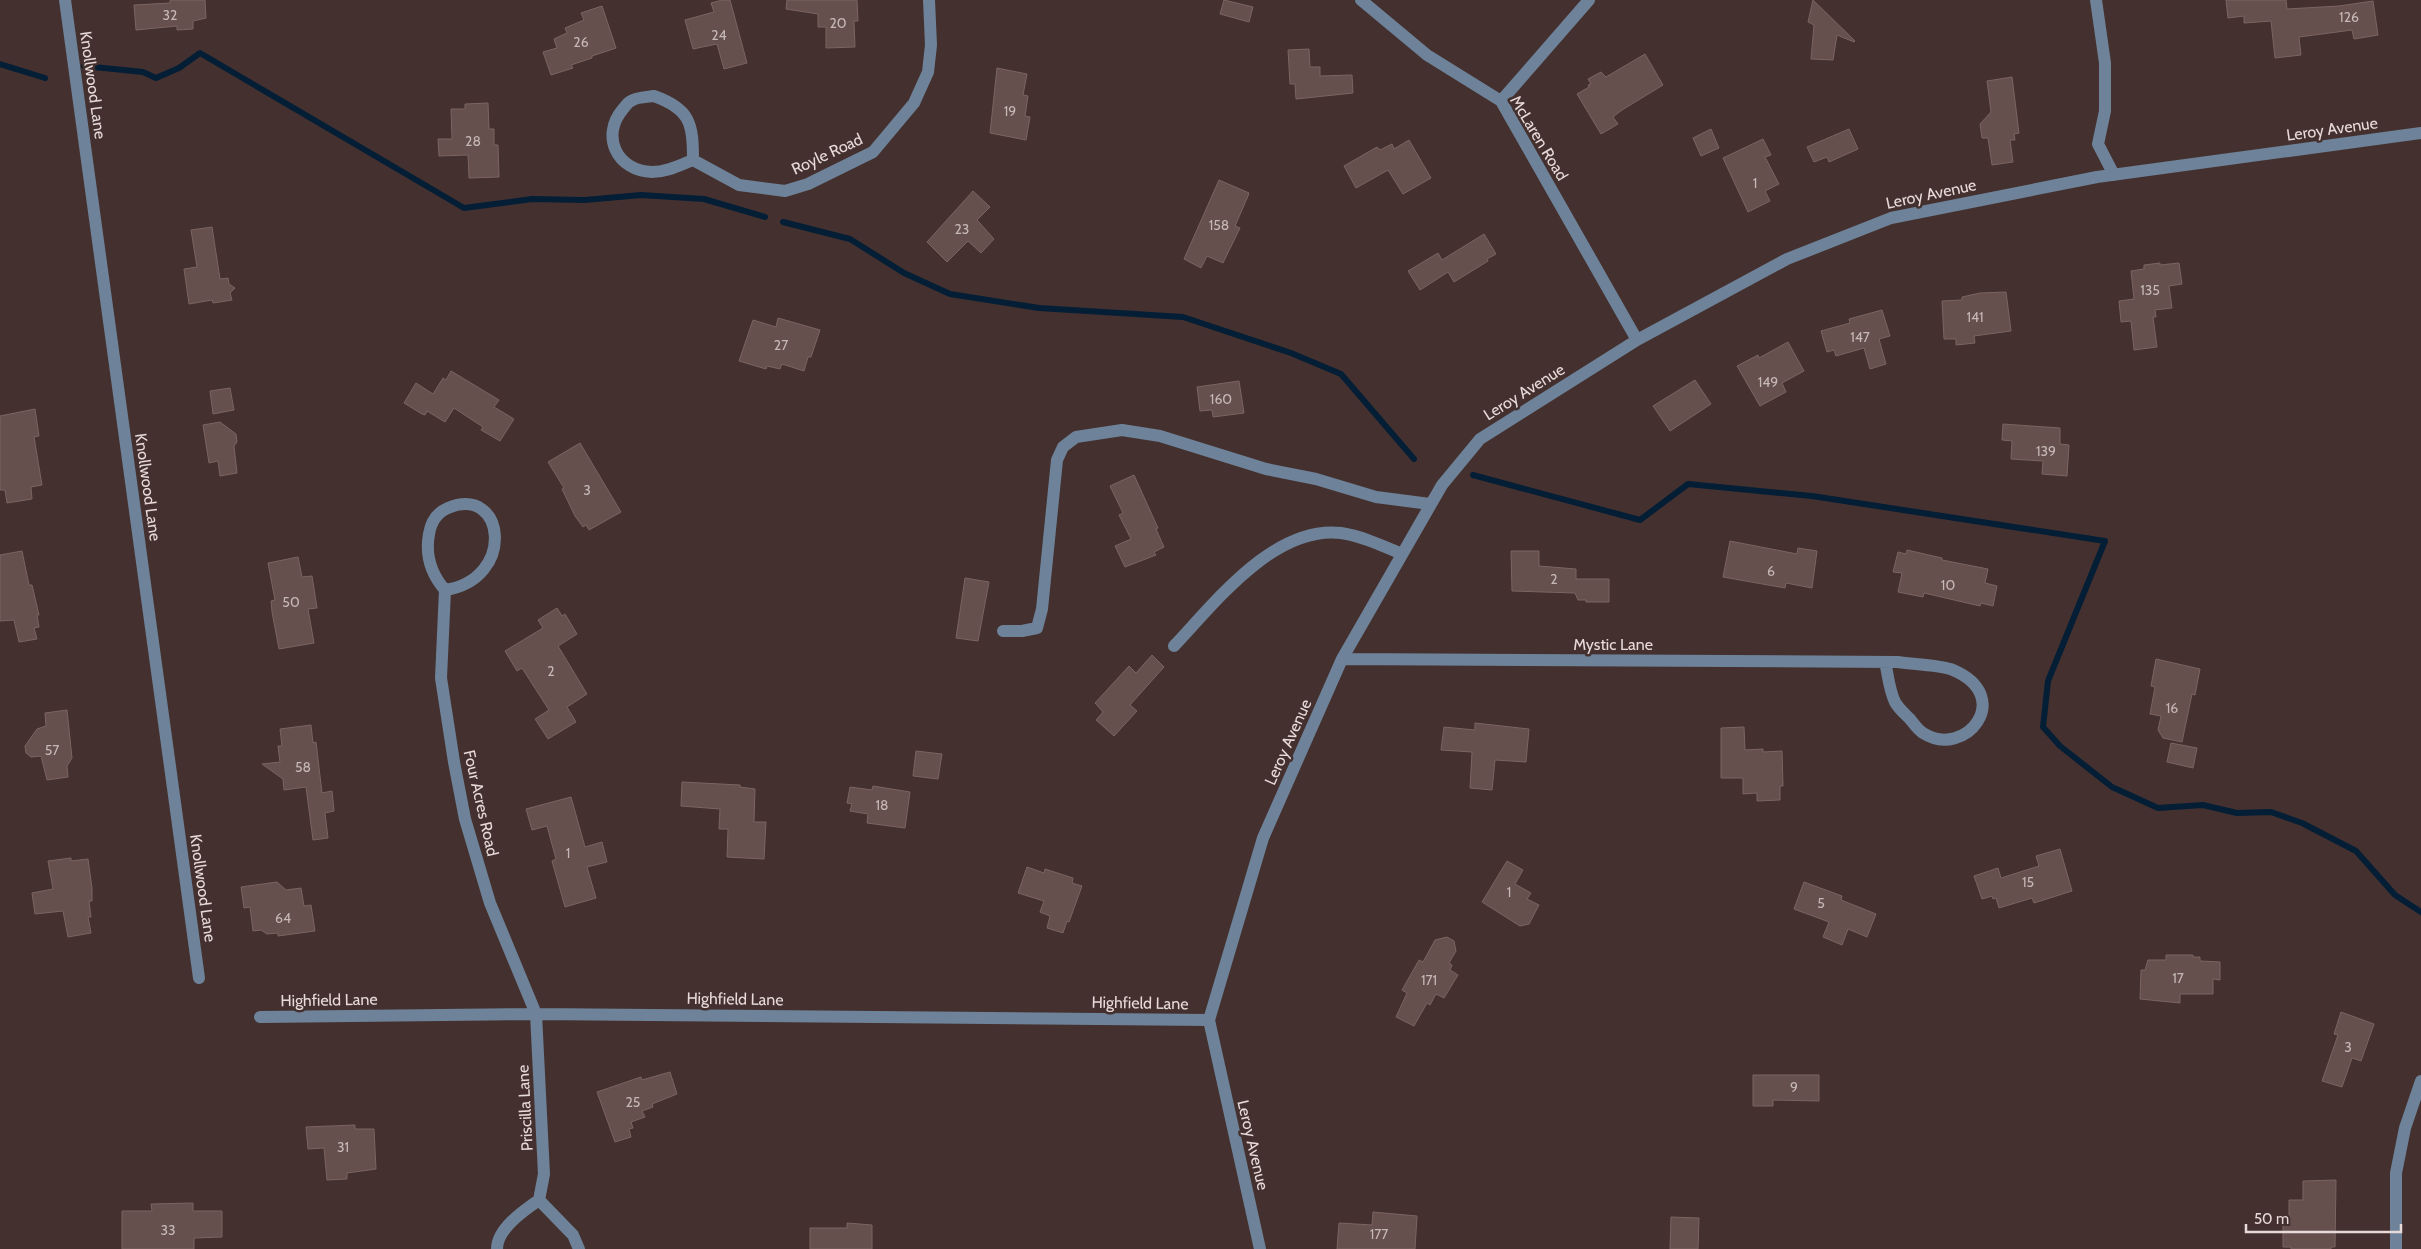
<svg xmlns="http://www.w3.org/2000/svg" width="2421" height="1249" viewBox="0 0 2421 1249" font-family="Cabin,sans-serif">
<rect width="100%" height="100%" fill="#44312f"/>
<g fill="none" stroke-linecap="round" stroke-linejoin="round">
<path stroke="#041e36" stroke-width="6" d="M0,64l45,14
M84,66l59,6 13,6 23,-10 21,-15 264,155 68,-9 53,1 56,-5 63,4 61,18
M783,222l67,17 54,34 46,21 89,14 144,9 108,36 50,21 73,85
M1473,475l167,45 48,-36 124,12 293,45 -57,140 -5,46 17,19 52,41 46,21 45,-3 34,8 34,-1 31,11 54,28 39,44 26,17"/>
</g>
<path fill="#65504e" stroke="#7b6462" d="M170,0h35l1,18 -13,3v8l-16,1v-4l-41,4 -2,-25 36,-2z
M722,0h8l17,63 -23,6 -7,-25 -24,5 -8,-29 29,-8 -3,-9z
M787,0h70l1,21h-4l1,26 -29,1v-21h-8v-13l-32,-5z
M1224,0l29,7 -4,15 -29,-8z
M1813,0l42,41 -1,1 -17,-7 -4,25 -22,-1 3,-34 -6,-3z
M2226,0h60l1,9 52,-3 34,-5 5,34 -24,4 -2,-9 -53,7 2,18 -26,3 -4,-37 -27,2v-7l-16,2z
M602,6l14,42 -24,8v2l-21,7 2,3 -22,7 -8,-23 14,-4 -3,-9 13,-6 -2,-5 19,-8 -3,-7z
M1309,49l1,18h10v9l32,-1 1,18 -57,6 -1,-15h-5l-2,-34z
M1645,54l18,31 -41,25 -9,7 5,7 -17,10 -24,-40 12,-7 -1,-2 3,-1 -3,-5 13,-7 5,5z
M997,68l30,6 -4,21 5,1 -3,20 5,1 -4,23 -36,-7z
M2012,77l7,56 -5,1 1,6h-5l3,22 -21,3 -4,-27h-6l-2,-14 11,-12 -4,-31z
M488,103l1,26h5v16h4l1,32 -30,1 -1,-23 -29,1 -1,-17h14l-1,-30h14v-5z
M1711,129l8,19 -18,8 -8,-18z
M1849,129l9,20 -29,13 -2,-5 -13,5 -7,-15z
M1763,139l8,16 -6,2 14,27 -14,7 5,10 -22,11 -25,-54z
M1409,140l22,38 -28,16 -15,-24 -32,18 -12,-22 33,-19 3,3 12,-6 2,5z
M1219,180l30,13 -1,3 -13,30 5,2 -17,35 -16,-7 -6,12 -17,-9z
M973,191l17,16 -13,13 17,19 -13,14 -13,-12 -21,21 -20,-20z
M212,227l8,52 8,-1 1,6 6,4 -5,5 2,7 -19,3 -1,-3 -23,4 -5,-35 13,-2 -6,-37z
M1484,234l12,20 -9,5 1,2 -34,21 -6,-10 -28,18 -12,-19 30,-18 4,7z
M2160,263v2l19,-2 3,21 -13,2 3,22 -17,2 1,7h-3l4,30 -23,3 -3,-29 -10,1 -2,-21 15,-2 -3,-28 13,-2v-4z
M2006,292l5,39 -37,5 1,7 -19,2v-6h-12l-2,-38 20,-1v-3l18,-4z
M1882,310l8,26 -11,3 7,25 -16,5 -6,-21 -28,8 -2,-6 -7,2 -6,-21 29,-8 -1,-4z
M778,318l42,12 -9,27h-3l-4,14 -22,-7 -2,5 -13,-3 -1,3 -27,-8 14,-41 23,7z
M1788,342l16,29 -22,12 4,9 -26,14 -23,-40 21,-11 1,3z
M451,371l48,29 -5,7 20,12 -14,22 -19,-11 2,-3 -29,-19 -9,14 -18,-11 -2,4 -3,-1 -18,-11 12,-20 17,11 10,-16 3,2z
M1695,380l16,24 -41,27 -17,-25z
M1239,381l5,32 -31,4 -1,-7 -12,1 -3,-24z
M230,388l4,22 -21,4 -3,-23z
M35,409l4,27 -5,1 8,48 -11,2 1,12 -25,4 -2,-13h-5v-74z
M220,422l16,12 1,8 -3,4 3,27 -17,3 -2,-15 -9,2 -6,-38z
M2003,424l57,4v16l9,1 -2,31 -25,-2 1,-13 -32,-2 1,-18 -10,-1z
M580,443l41,69 -32,18 -3,-5 -3,2 -8,-11 -13,-27 2,-1 -16,-26z
M1134,475l24,53 -2,1 8,18 -10,5 2,3 -31,12 -10,-21 16,-7 -12,-24 4,-2 -13,-27z
M1730,541l67,13 1,-6 19,3 -5,37 -26,-5 -1,5 -62,-11z
M1907,550l35,8v2l46,9 -3,14 12,3 -4,20 -12,-3 -1,3 -56,-13 -1,4 -25,-5 4,-19 -9,-1 5,-20 8,2z
M22,551l7,34h3l7,30h-2l2,12 -5,1 3,11 -18,3 -5,-22 -14,1v-66z
M1511,551h28v15l37,3v10h33v23h-23v-2h-8l-3,-7 -63,-2z
M298,557l4,20 10,-1 5,32 -9,1 6,34 -35,6 -7,-37 -1,-11 4,-1 -7,-37z
M965,578l24,4 -11,59 -22,-3z
M557,608l5,8 3,-2 12,20 -19,12 29,48 -20,13 9,15 -28,17 -13,-20 14,-9 -27,-42 -5,3 -12,-20 38,-23 -5,-8z
M1152,655l12,12 -34,38 7,6 -23,25 -18,-16 7,-8 -8,-9 34,-37 7,7z
M2156,659l44,10 -5,26 -3,-1 -10,48 -19,-4 -5,-8 3,-14 -11,-2 5,-27 -4,-1z
M67,710l5,48 -5,8 1,11 -21,3 -6,-24 -10,1 -5,-4 -1,-7 12,-17 9,-3 -1,-13z
M1475,723l54,6 -3,33 -31,-2 -3,30 -22,-2 2,-36 -31,-2 3,-23 31,3z
M311,725l2,18 3,-1 6,51 10,-2 2,20 -9,2 3,25 -15,2 -7,-53 -22,3 -1,-11 -21,-15 18,-2 -2,-16h4l-2,-17z
M1744,727l1,23 18,-1v3l19,-1 1,35h-3v14l-23,1v-8l-14,1v-16h-22v-50z
M2171,743l26,5 -4,20 -26,-6z
M916,751l26,3 -4,25 -25,-3z
M682,782l58,3v2l15,2 -1,33h12l-2,37 -37,-2 1,-28h-9l1,-20 -39,-3z
M873,786l37,6 -5,36 -38,-5 1,-9 -18,-3 2,-7 -5,-1 3,-16 22,3z
M571,797l14,50 17,-5 5,20 -20,5 9,31 -31,9 -13,-46 4,-2 -9,-33 -15,4 -6,-21z
M2060,849l12,42 -38,12 -2,-5 -33,10 -3,-10 -3,1 -1,-3 -10,3 -8,-23 24,-8 3,10 38,-12 -3,-10z
M71,858v3l17,-2 4,29v13h-3l2,16h-3l3,16 -23,4 -5,-26 -28,3 -3,-21 21,-4 -5,-28z
M1507,861l16,9 -8,14 16,9 -4,6 12,6 -10,19 -9,2 -38,-24z
M1027,867l17,6 1,-4 28,9 -1,5 10,3 -13,36 -2,-1 -4,12 -16,-5 3,-12 -10,-4 4,-11 -26,-8z
M277,882l9,8 15,-2 3,18 7,-1 4,26 -37,5v-3l-11,1 -6,-4 -8,1 -3,-24 -6,1 -3,-21z
M1804,882l38,14 -1,4 35,14 -9,23 -19,-8 -6,16 -19,-8 6,-15 -35,-13z
M1447,937l7,4 2,10 -7,12 3,2 -2,5 8,5 -14,23 -8,-4 -6,11 -3,-2 -13,23 -18,-9 11,-24 -5,-3 17,-30 4,2 12,-22z
M2166,955h27v2h7v4l20,1v18l-7,-1v15h-33v9l-40,-4 1,-29h4l3,-10h18z
M2341,1012l33,12 -13,37 -9,-3 -10,29 -20,-6 16,-46 -4,-1z
M670,1072l7,22 -25,10 1,3 -11,4 3,6 -14,5 2,6 -4,1 2,8 -16,5 -18,-50 44,-15 1,3z
M1753,1075h66v26l-46,-1v6h-20z
M355,1125v4h19l2,40 -29,4v6l-20,1 -3,-32 -16,1 -2,-22z
M2336,1180l-1,67h-4v2h-40v-2h-8v-29h6v-18h14v-19z
M193,1203v8h29v26l-28,1v11h-72v-38h30l-1,-7z
M1373,1212l44,4 -2,33h-78l2,-26 33,2z
M1671,1217l28,1 -1,31h-28z
M847,1223l25,2v24h-62v-21h37z"/>
<g fill="none" stroke-linecap="round" stroke-linejoin="round">
<path stroke="#6e8399" stroke-width="12" d="M65,0l134,978
M1361,0l66,55 74,46 136,239
M2096,0l9,63v48l-7,33 16,31
M654,96c36,13 39,27 39,64 -13,5 -26,12 -41,12 -35,-1 -52,-36 -29,-63 2,-2 5,-7 8,-8 5,-4 16,-4 23,-5z
M1501,101l88,-101
M693,160l46,25 46,6 23,-7 65,-32 41,-49 14,-31 3,-27 -2,-45
M445,590c71,-10 61,-106 3,-82 -12,5 -17,14 -19,26 -4,22 2,40 16,56l-4,88 13,84 11,57 25,84 46,111 8,160 -5,26c-16,11 -42,29 -42,49
M1003,631h19l15,-3 5,-19 15,-149 6,-13 13,-10 46,-7 38,6 106,33 50,10 60,18 54,7
M1174,646c41,-43 100,-121 167,-113 21,3 42,13 61,21
M1342,659l555,3c14,2 45,3 56,8 63,27 12,90 -30,63 -5,-3 -9,-9 -13,-14 -5,-5 -12,-11 -15,-17 -6,-12 -7,-28 -10,-40
M260,1017l276,-3 673,6
M539,1200l34,35 6,14
M1260,1249l-51,-229 54,-182 79,-179 100,-174 38,-46 157,-99 150,-81 104,-41 206,-41 324,-44
M2396,1249v-76l9,-45 16,-47"/>
</g>
<g text-anchor="middle" dominant-baseline="central" stroke-width="5" stroke-linejoin="round" paint-order="stroke">
<g font-size="14" fill="#c6b8b6">
<text x="170" y="15">32</text>
<text x="2349" y="17">126</text>
<text x="838" y="23">20</text>
<text x="719" y="35">24</text>
<text x="581" y="42">26</text>
<text x="1010" y="111">19</text>
<text x="473" y="141">28</text>
<text x="1755" y="183">1</text>
<text x="1219" y="225">158</text>
<text x="962" y="229">23</text>
<text x="2150" y="290">135</text>
<text x="1975" y="317">141</text>
<text x="1860" y="337">147</text>
<text x="781" y="345">27</text>
<text x="1768" y="382">149</text>
<text x="1221" y="399">160</text>
<text x="2046" y="451">139</text>
<text x="587" y="490">3</text>
<text x="1771" y="571">6</text>
<text x="1554" y="579">2</text>
<text x="1948" y="585">10</text>
<text x="291" y="602">50</text>
<text x="551" y="671">2</text>
<text x="2172" y="708">16</text>
<text x="52" y="750">57</text>
<text x="303" y="767">58</text>
<text x="882" y="805">18</text>
<text x="568" y="853">1</text>
<text x="2028" y="882">15</text>
<text x="1509" y="892">1</text>
<text x="1821" y="903">5</text>
<text x="283" y="918">64</text>
<text x="2178" y="978">17</text>
<text x="1429" y="980">171</text>
<text x="2348" y="1047">3</text>
<text x="1794" y="1087">9</text>
<text x="633" y="1102">25</text>
<text x="343" y="1147">31</text>
<text x="168" y="1230">33</text>
<text x="1379" y="1234">177</text>
</g>
<g font-size="16" fill="#e7dad9" stroke="#44312f">
<text transform="translate(93 85) rotate(82)">Knollwood Lane</text>
<text transform="translate(2332 129) rotate(-8)">Leroy Avenue</text>
<text transform="translate(1539 138) rotate(59)">McLaren Road</text>
<text transform="translate(827 154) rotate(-25)">Royle Road</text>
<text transform="translate(1931 194) rotate(-12)">Leroy Avenue</text>
<text transform="translate(1524 392) rotate(-32)">Leroy Avenue</text>
<text transform="translate(148 487) rotate(82)">Knollwood Lane</text>
<text x="1613" y="644">Mystic Lane</text>
<text transform="translate(1288 742) rotate(-66)">Leroy Avenue</text>
<text transform="translate(481 803) rotate(77)">Four Acres Road</text>
<text transform="translate(203 888) rotate(82)">Knollwood Lane</text>
<text transform="translate(735 999) rotate(1)">Highfield Lane</text>
<text transform="translate(329 1000) rotate(-1)">Highfield Lane</text>
<text transform="translate(1140 1003) rotate(1)">Highfield Lane</text>
<text transform="translate(525 1108) rotate(-93)">Priscilla Lane</text>
<text transform="translate(1253 1145) rotate(77)">Leroy Avenue</text>
</g>
</g>
<path d="M2246 1224v8h155v-8" fill="none" stroke="#e7dad9" stroke-width="2.5"/>
<text x="2254" y="1224" font-size="15" fill="#e7dad9" stroke="#44312f" stroke-width="4" paint-order="stroke">50 m</text>
</svg>
